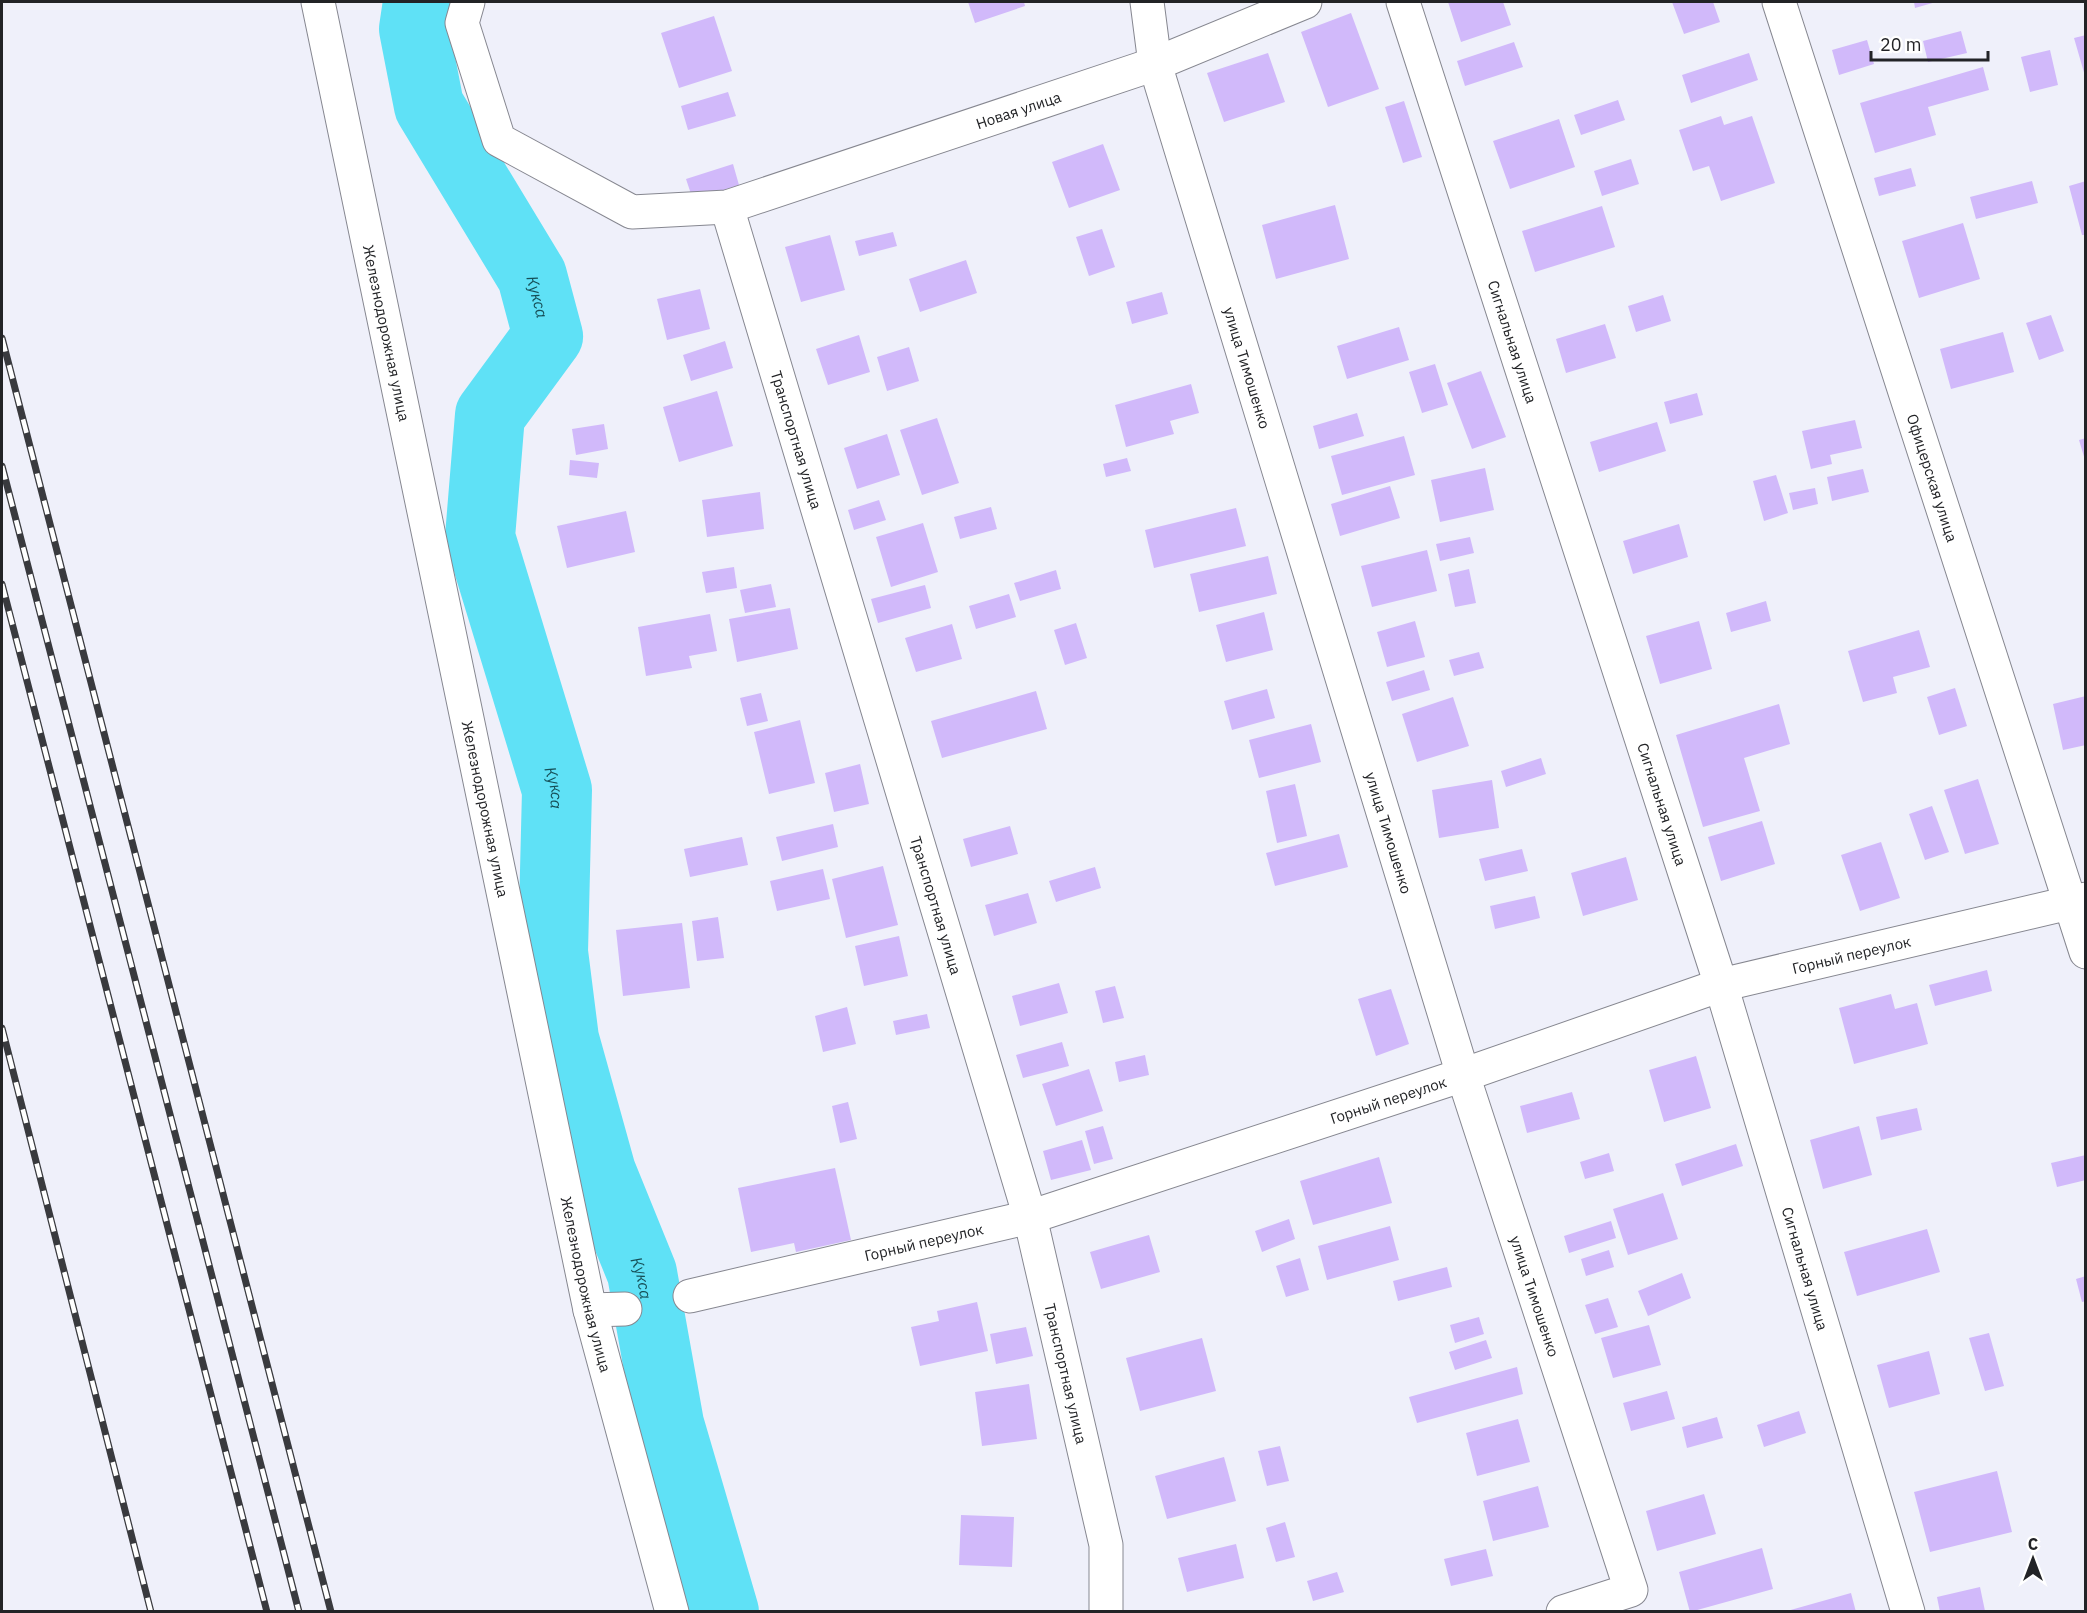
<svg xmlns="http://www.w3.org/2000/svg" width="2087" height="1613" viewBox="0 0 2087 1613" font-family="'IBM Plex Sans',sans-serif">
<rect width="100%" height="100%" fill="#eff0fa"/>
<g fill="none" stroke-linecap="round" stroke-linejoin="round">
<path stroke="#5fe1f6" stroke-width="70" id="s1" d="M418,2l-4,27 15,77 103,170 16,60 -58,79 -10,122 77,253 -4,162 11,87 37,133 41,101 27,151 55,188"/>
</g>
<path fill="#d1b9fa" d="M968,2h56l1,4 -50,17z
M1448,2h55l8,23 -50,17z
M1672,2h41l7,20 -36,12z
M1914,2h22l-21,6z
M1351,13l28,76 -51,18 -27,-75z
M714,16l18,55 -53,17 -18,-55z
M1961,31l6,22 -39,9 -5,-21z
M2086,35v41h-1l-11,-38z
M1867,40l7,24 -35,11 -7,-25z
M1514,42l9,25 -58,19 -8,-25z
M2050,50l8,35 -28,7 -9,-35z
M1268,53l17,49 -61,20 -17,-49z
M1749,53l9,27 -67,23 -9,-28z
M1983,67l6,23 -61,17 8,28 -61,18 -15,-50z
M728,92l8,24 -48,14 -7,-24z
M1618,100l7,20 -44,15 -7,-20z
M1404,101l18,56 -19,6 -18,-56z
M1721,116l3,9 28,-9 23,67 -54,18 -12,-35 -16,5 -14,-41z
M1559,119l16,48 -65,22 -17,-48z
M1103,144l17,46 -51,18 -17,-46z
M1631,159l8,25 -37,12 -8,-25z
M733,164l6,21 -46,15 -7,-21z
M1911,168l5,18 -37,10 -5,-18z
M2032,181l6,22 -62,16 -6,-22z
M2086,181v54h-4l-13,-49z
M1335,205l14,54 -73,20 -14,-54z
M1602,206l13,41 -80,25 -13,-41z
M1963,223l17,56 -61,19 -17,-57z
M1102,229l13,38 -26,9 -13,-39z
M893,232l4,14 -38,10 -4,-15z
M830,235l15,55 -44,12 -16,-55z
M966,260l11,33 -57,19 -11,-33z
M700,289l10,40 -43,11 -10,-41z
M1162,292l6,22 -36,10 -6,-22z
M1663,295l8,26 -35,11 -8,-26z
M2051,315l13,36 -25,9 -13,-37z
M1605,324l11,34 -50,15 -10,-34z
M1399,327l10,33 -62,19 -10,-33z
M2003,332l11,40 -63,17 -11,-40z
M859,335l11,37 -42,13 -12,-36z
M725,341l8,27 -42,13 -8,-26z
M909,347l10,34 -32,10 -10,-34z
M1435,364l13,41 -26,8 -13,-41z
M1481,371l25,66 -34,12 -25,-66z
M1191,384l8,29 -29,8 4,13 -48,13 -11,-42z
M717,391l16,55 -54,16 -16,-55z
M1697,393l6,22 -33,9 -6,-22z
M1357,413l7,23 -45,13 -6,-23z
M937,418l22,65 -37,12 -22,-65z
M1855,420l7,28 -32,7 2,9 -21,5 -9,-38z
M1657,422l9,29 -67,21 -9,-30z
M604,424l4,25 -32,6 -4,-26z
M887,434l13,41 -43,14 -13,-41z
M1404,436l11,39 -73,20 -11,-39z
M2086,438v22h-1l-6,-20z
M1127,458l4,13 -25,6 -3,-13z
M570,460l29,3 -2,15 -28,-3z
M1485,468l9,42 -54,12 -9,-42z
M1863,469l6,23 -37,9 -5,-24z
M1776,475l12,38 -24,8 -11,-40z
M1390,486l10,32 -60,18 -9,-32z
M1815,488l3,16 -25,6 -4,-17z
M760,492l4,37 -57,8 -5,-37z
M879,500l7,20 -32,10 -6,-20z
M991,507l6,22 -37,10 -6,-22z
M1236,508l10,38 -92,22 -9,-38z
M626,511l9,41 -68,16 -10,-42z
M923,523l15,49 -47,15 -15,-50z
M1679,524l9,33 -55,17 -10,-33z
M1470,537l4,16 -34,8 -4,-17z
M1427,550l10,41 -65,16 -11,-41z
M1268,556l9,38 -78,18 -9,-38z
M734,567l3,21 -31,5 -4,-21z
M1469,569l7,34 -21,4 -7,-33z
M1056,570l5,19 -41,12 -6,-18z
M771,584l5,23 -31,6 -5,-23z
M925,585l6,23 -53,15 -7,-24z
M1009,594l7,23 -40,12 -7,-23z
M1766,601l5,20 -40,11 -5,-19z
M790,608l8,41 -61,13 -8,-43z
M1264,612l9,38 -47,12 -10,-37z
M710,614l7,37 -28,5 3,12 -46,8 -8,-49z
M1415,621l10,36 -38,10 -10,-35z
M1699,621l13,48 -52,15 -14,-48z
M1076,623l11,35 -22,7 -11,-35z
M952,624l10,35 -46,13 -11,-34z
M1919,630l11,37 -37,10 4,16 -34,9 -15,-51z
M1479,652l5,16 -30,8 -5,-16z
M1424,670l6,20 -38,11 -6,-19z
M1955,688l12,38 -28,9 -12,-38z
M1267,689l8,29 -43,12 -8,-29z
M1036,691l11,38 -105,29 -11,-37z
M761,693l7,28 -21,5 -7,-28z
M2086,696v49l-23,5 -10,-46z
M1453,697l16,49 -52,16 -15,-48z
M1779,704l11,40 -46,14 16,53 -57,16 -27,-92z
M800,720l15,63 -46,11 -15,-62z
M1311,724l10,38 -62,16 -10,-38z
M1541,758l5,16 -40,13 -5,-16z
M860,764l9,40 -35,8 -9,-39z
M1978,779l21,65 -34,10 -21,-64z
M1492,780l7,48 -60,10 -7,-48z
M1295,784l12,52 -30,7 -11,-52z
M1932,806l17,46 -24,8 -16,-46z
M1762,821l13,43 -54,17 -13,-44z
M833,824l5,23 -56,14 -6,-24z
M1010,826l8,28 -47,13 -8,-28z
M1339,834l9,33 -73,19 -9,-33z
M742,837l6,28 -58,12 -6,-28z
M1881,842l19,56 -40,13 -19,-56z
M1522,849l6,22 -43,10 -6,-22z
M1626,857l12,43 -55,16 -12,-43z
M883,866l15,59 -52,13 -14,-59z
M1095,867l6,21 -45,14 -7,-21z
M823,869l7,30 -53,12 -7,-30z
M1028,893l9,30 -43,13 -9,-31z
M1535,896l5,22 -45,11 -5,-23z
M718,917l6,41 -27,3 -5,-40z
M682,923l8,65 -67,8 -7,-66z
M899,936l9,40 -44,10 -9,-40z
M1987,970l5,21 -57,15 -6,-21z
M1059,983l9,30 -48,13 -8,-30z
M1115,986l9,32 -21,5 -8,-32z
M1391,989l18,55 -33,12 -18,-57z
M1891,994l4,15 22,-6 11,41 -74,20 -15,-56z
M847,1007l9,37 -33,8 -8,-36z
M927,1014l3,14 -34,7 -3,-14z
M1062,1042l7,24 -46,12 -7,-23z
M1145,1055l4,20 -30,7 -4,-20z
M1696,1056l15,52 -47,14 -15,-52z
M1089,1069l14,42 -47,15 -14,-42z
M1572,1092l8,27 -53,14 -7,-27z
M848,1102l9,37 -17,4 -8,-37z
M1917,1108l5,22 -41,10 -5,-23z
M1103,1126l10,33 -19,5 -9,-33z
M1859,1126l13,49 -49,14 -13,-49z
M1082,1140l9,30 -40,10 -8,-29z
M1736,1144l7,22 -61,20 -7,-22z
M1609,1153l5,18 -29,8 -5,-17z
M2086,1155v25l-29,7 -6,-24z
M1379,1157l13,46 -79,22 -13,-44z
M835,1168l16,72 -55,12 -2,-9 -43,9 -13,-64z
M1663,1193l15,46 -50,16 -15,-46z
M1289,1219l6,20 -33,13 -7,-21z
M1611,1221l5,17 -47,15 -5,-17z
M1390,1226l9,34 -72,20 -9,-34z
M1927,1229l13,43 -83,24 -13,-44z
M1149,1235l11,37 -59,17 -11,-37z
M1609,1250l5,17 -28,9 -5,-17z
M1300,1258l9,32 -23,7 -10,-31z
M1447,1267l5,20 -54,14 -5,-20z
M1682,1273l9,25 -43,18 -10,-25z
M2086,1276v25l-4,1 -6,-23z
M1608,1298l10,29 -23,7 -10,-29z
M977,1302l11,49 -68,15 -9,-39 28,-6 -2,-10z
M1479,1317l5,17 -29,9 -5,-18z
M1649,1325l12,40 -48,13 -12,-40z
M1026,1327l7,29 -37,8 -6,-30z
M1989,1333l15,53 -19,5 -16,-53z
M1202,1338l14,53 -76,20 -14,-53z
M1486,1340l6,18 -37,12 -6,-18z
M1929,1351l11,43 -51,14 -12,-43z
M1517,1367l6,27 -106,29 -8,-26z
M1029,1384l8,55 -55,7 -7,-54z
M1667,1391l8,28 -44,12 -8,-28z
M1799,1411l7,22 -42,14 -7,-22z
M1717,1417l6,21 -36,10 -5,-21z
M1518,1419l12,43 -53,14 -11,-43z
M1280,1446l9,35 -22,5 -9,-35z
M1224,1457l12,44 -69,18 -12,-43z
M1997,1471l15,61 -82,20 -16,-60z
M1538,1486l11,41 -56,14 -10,-40z
M1704,1494l12,40 -59,17 -11,-40z
M961,1515l53,2 -2,50 -53,-2z
M1285,1522l10,35 -19,5 -10,-34z
M1236,1544l8,34 -57,14 -9,-34z
M1762,1548l11,41 -83,23 -11,-40z
M1486,1549l7,27 -42,10 -7,-27z
M1337,1572l7,20 -31,9 -6,-20z
M1980,1587l5,24 -45,1 -3,-15z
M1851,1593l5,19h-69v-1z"/>
<g fill="none" stroke-linecap="round" stroke-linejoin="round">
<g stroke="#868790" stroke-width="35">
<g id="minor">
<path id="s2" d="M318,2l272,1308 82,302"/>
<path id="s3" d="M468,2l-6,21 37,117 133,72 95,-5 428,-143 150,-62"/>
<path id="s4" d="M1147,2l8,62 308,1011 168,515 -68,22"/>
<path id="s5" d="M1403,2l318,983 187,627"/>
<path id="s6" d="M1779,2l307,950"/>
<path id="s7" d="M727,207l303,1010 76,328v67"/>
<path id="s8" d="M690,1296l340,-79 433,-142 258,-90 365,-86"/>
<path d="M590,1310l35,-1"/>
</g>
</g>
<use href="#minor" stroke="#fff" stroke-width="33"/>
<g stroke="#393a3e" stroke-width="7">
<path id="rail" d="M2,338l329,1274
M2,466l297,1146
M2,584l265,1028
M2,1028l149,584"/>
</g>
<use href="#rail" stroke="#fff" stroke-width="4.5" stroke-dasharray="14" stroke-linecap="butt"/>
</g>
<g text-anchor="middle" dominant-baseline="central" stroke-width="4.5" stroke-linejoin="round" paint-order="stroke">
<g font-size="15" fill="#222326" stroke="#fff">
<text stroke="none"><textPath href="#s3" startOffset="698">Новая улица</textPath></text>
<text stroke="none"><textPath href="#s2" startOffset="338">Железнодорожная улица</textPath></text>
<text stroke="none"><textPath href="#s5" startOffset="357">Сигнальная улица</textPath></text>
<text stroke="none"><textPath href="#s4" startOffset="380">улица Тимошенко</textPath></text>
<text stroke="none"><textPath href="#s7" startOffset="243">Транспортная улица</textPath></text>
<text stroke="none"><textPath href="#s6" startOffset="500">Офицерская улица</textPath></text>
<text stroke="none"><textPath href="#s5" startOffset="843">Сигнальная улица</textPath></text>
<text stroke="none"><textPath href="#s2" startOffset="824">Железнодорожная улица</textPath></text>
<text stroke="none"><textPath href="#s4" startOffset="866">улица Тимошенко</textPath></text>
<text stroke="none"><textPath href="#s7" startOffset="729">Транспортная улица</textPath></text>
<text stroke="none"><textPath href="#s8" startOffset="1212">Горный переулок</textPath></text>
<text stroke="none"><textPath href="#s8" startOffset="726">Горный переулок</textPath></text>
<text stroke="none"><textPath href="#s8" startOffset="240">Горный переулок</textPath></text>
<text stroke="none"><textPath href="#s5" startOffset="1329">Сигнальная улица</textPath></text>
<text stroke="none"><textPath href="#s2" startOffset="1310">Железнодорожная улица</textPath></text>
<text stroke="none"><textPath href="#s4" startOffset="1352">улица Тимошенко</textPath></text>
<text stroke="none"><textPath href="#s7" startOffset="1215">Транспортная улица</textPath></text>
</g>
<g font-size="16" font-style="italic" fill="#164f57" stroke="#fff">
<text stroke="none"><textPath href="#s1" startOffset="326">Кукса</textPath></text>
<text stroke="none"><textPath href="#s1" startOffset="849">Кукса</textPath></text>
<text stroke="none"><textPath href="#s1" startOffset="1353">Кукса</textPath></text>
</g>
</g>
<rect width="2087" height="1613" fill="none" stroke="#222326" stroke-width="6"/>
<g transform="translate(2033 1559)" stroke="#ffffff" stroke-width="4.5" paint-order="stroke">
<path d="M0-4.5L10 22L0 15L-10 22Z" fill="#222326"/>
<text y="-9" font-size="16" font-weight="bold" text-anchor="middle" fill="#222326">С</text>
</g>
<path d="M1871 51v9h117v-9" fill="none" stroke="#222326" stroke-width="3"/>
<text x="1880" y="51" font-size="18" fill="#222326" stroke="#ffffff" stroke-width="4.5" paint-order="stroke">20 m</text>
</svg>
